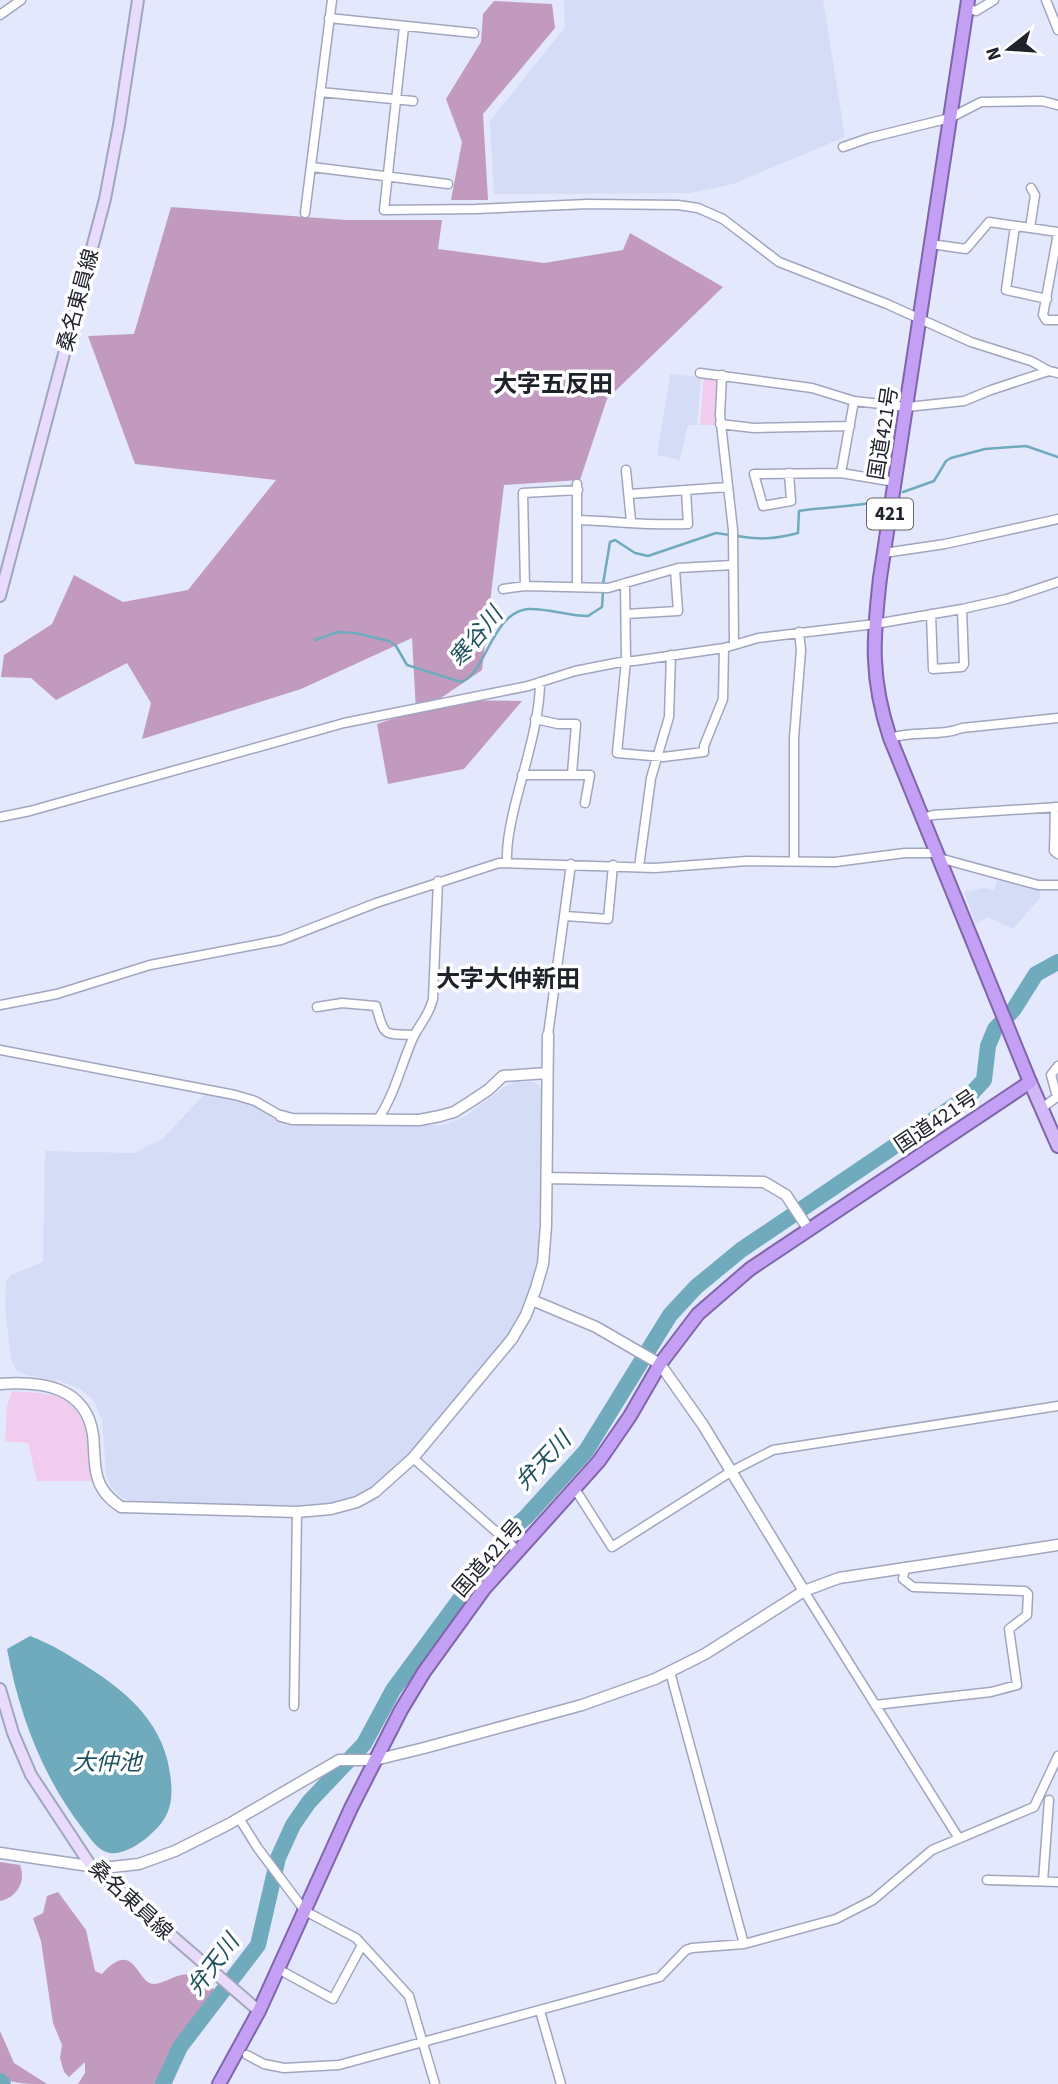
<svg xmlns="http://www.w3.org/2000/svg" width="1058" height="2084" viewBox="0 0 1058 2084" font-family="'Source Sans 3','Noto Sans JP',sans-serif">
<rect width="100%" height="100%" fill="#e3e8fd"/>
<path fill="#d5dcf6" d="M564,0h259l22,137 -112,47 -43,9 -196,1 -4,-73 75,-94z
M670,374l31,3 -4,48h-9l-8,35 -23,-5z
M998,877l41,10 2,10 -28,32 -25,-12 -12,7 -12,-32 20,-4 10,2z
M514,1082h19l6,4 4,7 -4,159 -11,49 -18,34 -91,111 -43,44 -31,12 -39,6 -171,-5 -14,-6 -10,-10 -5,-13 -4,-54 -8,-19 -14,-12 -20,-8 -34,-6 -10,-5 -5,-11 -6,-53 1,-25 5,-6 32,-13 2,-111 89,2 28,-14 45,-47 48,11 17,15 14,7h156l23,-8 39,-30z"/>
<path fill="#f2ccee" d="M704,376l16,1 -1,48h-19z
M12,1391c13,1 26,1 39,4 39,8 39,54 41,86h-55l-9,-38 -23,-2 2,-35z"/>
<path fill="#c19abd" d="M494,1l58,3 3,24 -72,86 5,86h-37l11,-58 -16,-43 35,-57 2,-28z
M171,207l176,13h95l-4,29 106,14 79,-13 7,-17 93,54 -116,112 -27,81 -76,5 -22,185 -44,30 84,1 -58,68 -76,15 -11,-60 39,-13 -4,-73 -111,51 -159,50 9,-36 -24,-40 -71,37 -25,-22 -30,-1 3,-22 48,-31 22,-49 49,27 65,-12 88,-110 -141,-16 -47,-128 46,-2z
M0,1862l20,3c6,16 -2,32 -20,36z
M58,1892l28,38 9,41 7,3c33,-37 34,10 52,10 10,-1 18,-7 27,-9 4,-1 11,0 16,0l19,16 -39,54 -19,39h-80l7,-11v-11l-16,15 -5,-5 -4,-14 2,-13 -9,-22 -12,-82 -8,-23 10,-5 4,-17z
M0,2031l14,32 33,21c-16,0 -35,0 -47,-7z"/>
<path fill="#70aabd" d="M30,1636c21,8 37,18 56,30 44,28 80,59 85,115 2,22 -2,37 -19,52 -9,9 -28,22 -42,20 -12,-2 -20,-15 -27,-24 -41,-53 -64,-115 -76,-180z"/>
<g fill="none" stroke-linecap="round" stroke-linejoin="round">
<path stroke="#70aabd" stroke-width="2.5" d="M903,492l31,-11 12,-20 5,-3 34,-9 41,-3 32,11
M737,536c22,4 39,3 61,-3l1,-22c29,-5 54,-3 84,-11
M603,584l7,-42 5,-2 20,13 13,3 68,-23 14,2
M315,640l23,-8 17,1 34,8 7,5 11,19 54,17c25,-8 31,-70 67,-73 20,-1 40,7 60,7l14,-9 1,-16"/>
<path stroke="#70aabd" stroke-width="16" d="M0,2081l3,3
M163,2084l17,-37 78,-102 20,-87 15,-33 16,-23 55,-58 29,-54 118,-160 15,-13 60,-66 84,-136 26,-28 45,-37 229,-155 14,-15 4,-34 7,-17 19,-20 22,-35 22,-12"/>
<g stroke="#a0a6be" stroke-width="11">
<path id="minor" d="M1046,0l12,30
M967,8l9,3 18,-11
M0,15l21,-15
M329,18l145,15
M404,27l-20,183 92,-1 112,-5 90,1 20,3 25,11 56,43 108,42 84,38 60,19 18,10 9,2
M320,92l93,9
M843,147l26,-9 81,-20 31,-16 61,-1 16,4
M312,167l136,17
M305,213l27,-213
M1015,226l-9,64 41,9
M1030,228l5,-33 -4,-7
M1058,233l-15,82 3,5h12
M931,244l35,5 23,-27 69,10
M700,373l112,15 42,13 53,6 57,-6 27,-11 58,-19
M722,375l-2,40 13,115 1,115
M720,424l34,4 96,-2
M626,470l5,51
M789,473l2,28 -28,5 -9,-32 87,-1 54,9
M841,473l13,-72
M630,494l98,-7
M577,520c37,1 74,6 111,4l-2,-34
M884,553l61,-9 113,-25
M625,583l1,78 -9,92 46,4 41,-5v-6l19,-47 1,-51
M525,586l-2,-93 55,-3
M577,587v-103
M503,589l22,-3 83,2 70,-20 55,-3
M626,614l52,-3 -3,-41
M931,614l2,55 29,-2 2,-3 -2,-55
M535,719l23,5h18l-4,50
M890,738c24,-8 50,-1 72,-10l96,-10
M522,775h68l-5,28
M1055,807l-1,44 4,3
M0,817l30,-6 314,-88 184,-37 47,-15 51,-10h8l90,-13 34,-10 117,-14 87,-15 45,-10 51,-17
M923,818l10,-3 125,-8
M939,858l99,27h20
M794,860v-122l7,-88 -2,-18
M507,862c-1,-18 3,-36 7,-53 9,-38 26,-88 26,-127
M639,867l12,-89 18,-61 2,-62
M565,916l43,3 5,-54
M0,1005l57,-11 93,-29 131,-25 95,-37 123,-40 156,5 92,-7 88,1 70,-9h32
M317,1007l25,-4 34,3c9,31 6,28 38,29
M548,1035l23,-171
M0,1050l235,45 20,6 26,15
M1042,1108l15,-11 -6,-22 7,-9
M378,1119c17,-25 23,-54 35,-81 8,-17 15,-20 20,-39l5,-118
M413,1458l105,93
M575,1489l37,58 120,-76 41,-21 285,-44
M804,1591l154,246
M670,1672l74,272
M875,1705l116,-13 26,-7 -8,-56 18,-14 1,-21 -3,-3 -112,-4 -10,-8 2,-12
M294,1706l3,-194
M239,1818l18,29 48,64 51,27 53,58 26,88
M987,1880l71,2
M1043,1881l6,-81
M278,1969l55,30 29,-54
M540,2011l21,73
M247,2055l17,9 20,4 55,-3 321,-88 26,-27 6,-2 52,-4 92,-25 37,-19 59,-50 102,-43 24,-51"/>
</g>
<g stroke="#a0a6be" stroke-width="13">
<path id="tertiary" d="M281,1116l11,3 127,1 21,-4 14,-4 16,-10 18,-12 15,-14 44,-3
M547,1178l217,4 22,13 23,35
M532,1300l64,27 64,37 43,61 101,166
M0,1384c41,-3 86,2 93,51 2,17 0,39 9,53 5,9 12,14 19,19l176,5 34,-3 26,-7 18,-10 38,-34 99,-119 14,-24 10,-27 7,-24 3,-38 2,-191
M0,1853l103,15 36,-4 36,-13 54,-27 110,-64h36l49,-12 158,-43 73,-26 50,-25 99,-63 35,-13 219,-33"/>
</g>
<g stroke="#a0a6be" stroke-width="14">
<path id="secondary" d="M0,596l105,-397 14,-74 19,-125
M0,1689l13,44 18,42 60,91 168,145"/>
</g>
<g stroke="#8065ac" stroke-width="16">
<path id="primary" d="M1030,1082l28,64"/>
</g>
<g stroke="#8065ac" stroke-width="16">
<path id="trunk" d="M219,2084l40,-73 92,-203 50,-98 23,-38 60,-83 115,-128 31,-45 30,-52 38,-50 52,-45 280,-187 -140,-344c-20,-60 -17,-99 -10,-160l88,-578"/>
</g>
<use href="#minor" stroke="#fff" stroke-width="8"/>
<use href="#tertiary" stroke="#fff" stroke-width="10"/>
<use href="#secondary" stroke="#e8dbfb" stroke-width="10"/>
<use href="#primary" stroke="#d2b8f7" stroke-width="12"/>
<use href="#trunk" stroke="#c3a0f4" stroke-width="12"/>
</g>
<g text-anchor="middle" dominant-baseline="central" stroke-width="7" stroke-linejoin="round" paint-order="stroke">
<rect fill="#fff" stroke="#63656b" stroke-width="2" x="867" y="498.5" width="46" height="31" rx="5"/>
<g font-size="19" font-weight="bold" fill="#20232c">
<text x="890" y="514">421</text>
</g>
<g font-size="21" fill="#20232c" stroke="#fff">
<text transform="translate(78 300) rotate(-75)">桑名東員線</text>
<text transform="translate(883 433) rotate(-81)">国道421号</text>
<text transform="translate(936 1121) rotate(-34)">国道421号</text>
<text transform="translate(488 1558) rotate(-49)">国道421号</text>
<text transform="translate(131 1900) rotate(43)">桑名東員線</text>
</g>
<g font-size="23" font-style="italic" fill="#1f515f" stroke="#fff">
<text transform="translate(476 637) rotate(-51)">寒谷川</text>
<text transform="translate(543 1461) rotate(-47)">弁天川</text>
<text x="107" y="1762">大仲池</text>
<text transform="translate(213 1965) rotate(-53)">弁天川</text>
</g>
<g font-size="24" font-weight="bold" fill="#20232c" stroke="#fff">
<text x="553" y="384">大字五反田</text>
<text x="508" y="979">大字大仲新田</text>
</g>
</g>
<g transform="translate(1009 49) rotate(253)" stroke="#ffffff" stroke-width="5" paint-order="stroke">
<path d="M0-5L12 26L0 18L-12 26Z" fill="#20232c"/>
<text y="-10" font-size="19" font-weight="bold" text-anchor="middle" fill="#20232c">N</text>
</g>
</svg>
